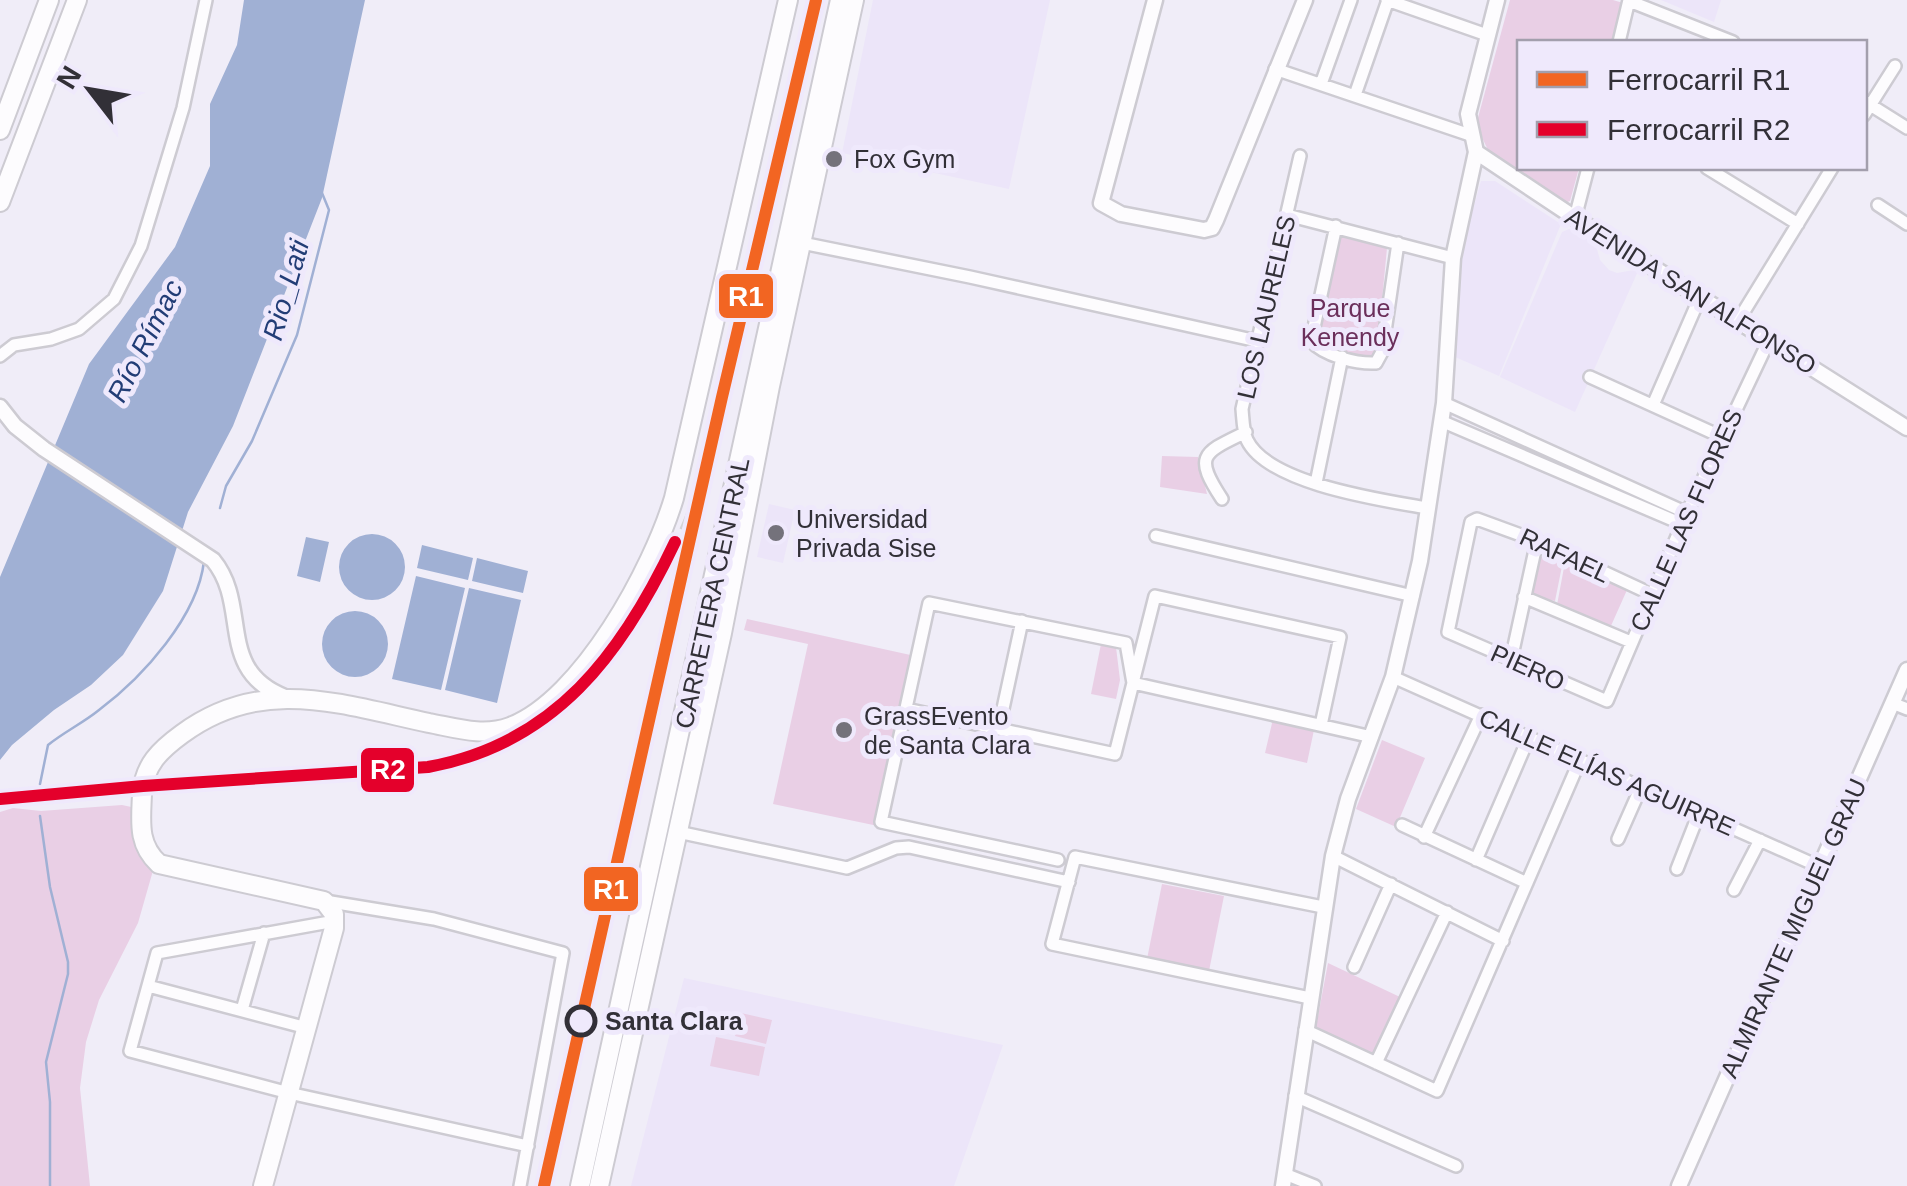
<svg xmlns="http://www.w3.org/2000/svg" width="1907" height="1186" viewBox="0 0 1907 1186" font-family="Helvetica,sans-serif">
<rect width="100%" height="100%" fill="#f0edf8"/>
<path fill="#ece5f9" d="M873,0h177l-41,189 -167,-36z
M1661,0h60l-7,22z
M1481,181h14l66,43 -62,152 -44,-19 6,-105z
M1569,229l16,3 10,10 5,18 9,10 8,3 22,-4 -64,143 -75,-35 62,-145z
M769,504l26,6 -12,53 -26,-6z
M684,978l319,67 -49,141h-323z"/>
<path fill="#e9cfe5" d="M1510,0h103l10,3 -10,39h-93v126h59l-9,33 -8,3 -73,-52 -13,-27z
M1343,234l44,14 -10,103 -9,8 -48,-12 -4,-6 23,-106z
M1162,456l36,1 9,37 -47,-7z
M1539,556l24,5 -8,40 -24,-5z
M1565,562l62,28 -17,38 -53,-23z
M747,619l168,37 -37,170 -105,-22 35,-160 -64,-14z
M1101,644l15,3 4,33 -4,19 -25,-5z
M1273,719l41,11 -7,33 -42,-10z
M1382,740l43,18 -29,69 -40,-18z
M122,805l14,3 18,59 -16,56 -39,77 -13,42 -6,46 10,98h-90v-374l13,-4 28,3z
M1162,884l62,12 -15,75 -62,-12z
M1328,963l72,34 -24,58 -60,-28z
M741,1013l31,7 -6,24 -31,-8z
M716,1037l49,10 -6,29 -49,-10z"/>
<path fill="#a0b0d4" d="M244,0h121l-43,198 -89,228 -45,86 -25,79 -40,64 -32,30 -37,25 -42,35 -12,15v-183l89,-213 86,-117 35,-81v-62l27,-59z
M339 567a33 33 0 1 1 66 0a33 33 0 1 1-66 0Z
M306,537l23,5 -9,40 -23,-6z
M422,545l51,13 -5,22 -51,-12z
M477,558l51,13 -5,22 -51,-12z
M416,576l49,12 -24,102 -49,-11z
M469,588l52,12 -24,103 -52,-13z
M322 644a33 33 0 1 1 66 0a33 33 0 1 1-66 0Z"/>
<g fill="none" stroke-linecap="round" stroke-linejoin="round">
<path stroke="#a0b0d4" stroke-width="2.5" d="M220,508l6,-22 26,-45 45,-106 32,-125 -7,-17
M40,784l8,-39c16,-13 35,-22 51,-35 44,-33 99,-94 105,-149
M40,816l10,71 18,75v12l-22,88 4,40v84"/>
<g stroke="#cdcbd2" stroke-width="16">
<path id="minor" d="M1387,0l100,35
M1629,1l104,41
M1619,42l10,-42
M1275,69l195,66
M1321,84l30,-84
M1355,95l33,-95
M1864,101l43,27
M1864,115l31,-49
M1300,156l-58,253c1,10 1,23 5,31 21,44 135,60 180,68
M1707,168l91,56
M1878,205l29,19
M1287,215l166,43
M1575,218l13,-50
M1336,226l-25,115c13,15 46,23 65,22l6,-11 16,-109
M802,243l168,34 287,64
M1738,321l94,-153
M0,356l14,-11 37,-6 28,-10 35,-30 27,-53 42,-138 23,-108
M1590,377l132,60
M1444,403l243,110
M1653,405l47,-108
M1441,421l241,103
M1316,483l26,-126
M1222,499c-29,-44 -19,-46 24,-67
M1156,536l257,60
M1651,594l-114,-53 -60,-22 -6,3 -23,110 159,69 80,-188 82,-173
M1524,597l107,45
M1511,660l26,-119
M1393,677l427,190
M1892,703l15,6
M906,709l209,45 40,-158 185,41 -19,88
M999,727l23,-106
M1402,825l125,58
M678,832l169,36 49,-20 13,-1 160,35
M1424,837l57,-122
M1618,839l23,-52
M1333,856l170,85
M1058,860l-177,-38 48,-219 197,40 7,40 239,54
M1476,860l53,-123
M1677,869l22,-56
M1734,890l26,-50
M325,901l109,18 129,34 -43,233
M335,921l-178,32 -27,98 159,42 239,53
M1354,967l37,-83
M148,986l159,42
M1310,998l-258,-54 23,-87 248,50
M242,1010l22,-77
M1305,1030l132,61 143,-331
M1376,1063l71,-151
M1295,1096l161,70
M1285,1174l30,12"/>
</g>
<g stroke="#cdcbd2" stroke-width="19">
<path id="tertiary" d="M1155,0l-54,203 20,11 83,16 8,-2 4,-8 89,-220
M1476,152l99,66 332,210
M0,407l15,19 29,23 169,111c38,46 2,110 72,137
M1283,1186l50,-330 15,-57 45,-122 27,-116 24,-158 9,-145 23,-106 -8,-38 29,-114
M1679,1186l228,-516"/>
</g>
<g stroke="#cdcbd2" stroke-width="22">
<path id="primary" d="M580,1186l260,-1186"/>
</g>
<g stroke="#cdcbd2" stroke-width="22">
<path id="trunk" d="M0,130l49,-130
M0,202l77,-202
M263,1186l71,-258v-14l-10,-13 -165,-37c-22,-20 -18,-43 -17,-70 2,-29 18,-44 40,-60 80,-59 158,-30 247,-11 27,5 54,14 81,4 73,-28 143,-159 164,-229l114,-498
M599,1186l123,-553 48,-247 84,-386"/>
</g>
<use href="#minor" stroke="#fdfcfe" stroke-width="11"/>
<use href="#tertiary" stroke="#fdfcfe" stroke-width="14"/>
<use href="#primary" stroke="#fdfcfe" stroke-width="18"/>
<use href="#trunk" stroke="#fdfcfe" stroke-width="18"/>
<path stroke="#d3d3d5" stroke-width="2.5" stroke-dasharray="18 18" stroke-linecap="butt" d="M0,799l143,-13 285,-19c107,-19 160,-76 213,-166 17,-28 34,-56 46,-87 14,-38 23,-78 35,-117"/>
<g stroke="#efe9fc" stroke-width="20">
<path id="rail-1" d="M544,1186l178,-789 94,-397"/>
</g>
<g stroke="#efe9fc" stroke-width="20">
<path id="rail-2" d="M0,799l143,-13 285,-19c127,-23 194,-113 247,-225"/>
</g>
<use href="#rail-1" stroke="#f26522" stroke-width="12"/>
<use href="#rail-2" stroke="#e4002b" stroke-width="12"/>
</g>
<g fill="#74727b" stroke="#efe9fc" stroke-width="4">
<circle cx="834" cy="159" r="10"/>
<circle cx="776" cy="533" r="10"/>
<circle cx="844" cy="730" r="10"/>
</g>
<circle fill="#efe9fc" stroke="#323037" stroke-width="5" cx="581" cy="1021" r="14"/>
<g text-anchor="middle" dominant-baseline="central" stroke-width="10" stroke-linejoin="round" paint-order="stroke">
<g font-size="25" fill="#323037" stroke="#efe9fc" text-anchor="start">
<text x="854" y="159">Fox Gym</text>
<text x="796" y="519">Universidad<tspan x="796" dy="29">Privada Sise</tspan></text>
<text x="864" y="716">GrassEvento<tspan x="864" dy="29">de Santa Clara</tspan></text>
</g>
<g font-size="25" fill="#323037" stroke="#efe9fc">
<text transform="translate(1691 291) rotate(32)">AVENIDA SAN ALFONSO</text>
<text transform="translate(1266 307) rotate(-77)">LOS LAURELES</text>
<text transform="translate(1686 520) rotate(-66)">CALLE LAS FLORES</text>
<text transform="translate(1565 555) rotate(25)">RAFAEL</text>
<text transform="translate(712 593) rotate(-78)">CARRETERA CENTRAL</text>
<text transform="translate(1528 667) rotate(24)">PIERO</text>
<text transform="translate(1607 772) rotate(24)">CALLE ELÍAS AGUIRRE</text>
<text transform="translate(1793 928) rotate(-66)">ALMIRANTE MIGUEL GRAU</text>
</g>
<g font-size="25" fill="#6b2f5b" stroke="#efe9fc">
<text x="1350" y="308">Parque<tspan x="1350" dy="29">Kenendy</tspan></text>
</g>
<g font-size="25" font-weight="bold" fill="#323037" stroke="#efe9fc" text-anchor="start">
<text x="605" y="1021">Santa Clara</text>
</g>
<g font-size="28" font-style="italic" fill="#223d76" stroke="#efe9fc">
<text transform="translate(286 290) rotate(-74)">Rio_Lati</text>
<text transform="translate(145 341) rotate(-63)">Río Rímac</text>
</g>
</g>
<g stroke="#efe9fc" stroke-width="4">
<rect x="717" y="272" width="58" height="48" rx="10" fill="#f26522"/>
<rect x="359" y="746" width="57" height="48" rx="10" fill="#e4002b"/>
<rect x="582" y="865" width="58" height="48" rx="10" fill="#f26522"/>
</g>
<g font-size="28" text-anchor="middle" font-weight="bold" fill="#fff">
<text x="746" y="306">R1</text>
<text x="388" y="779">R2</text>
<text x="611" y="899">R1</text>
</g>
<rect x="1517" y="40" width="350" height="130" fill="#efe9fc" stroke="#a39fad" stroke-width="2.5"/>
<rect x="1537" y="72" width="50" height="15" fill="#f26522" stroke="#a39fad" stroke-width="2.5"/>
<text x="1607" y="90" font-size="30" fill="#323037">Ferrocarril R1</text>
<rect x="1537" y="122" width="50" height="15" fill="#e4002b" stroke="#a39fad" stroke-width="2.5"/>
<text x="1607" y="140" font-size="30" fill="#323037">Ferrocarril R2</text>
<g transform="translate(90 90) rotate(301)" stroke="#efe9fc" stroke-width="8" paint-order="stroke">
<path d="M0-8L18 38L0 25L-18 38Z" fill="#323037"/>
<text y="-15" font-size="28" font-weight="bold" text-anchor="middle" fill="#323037">N</text>
</g>
</svg>
